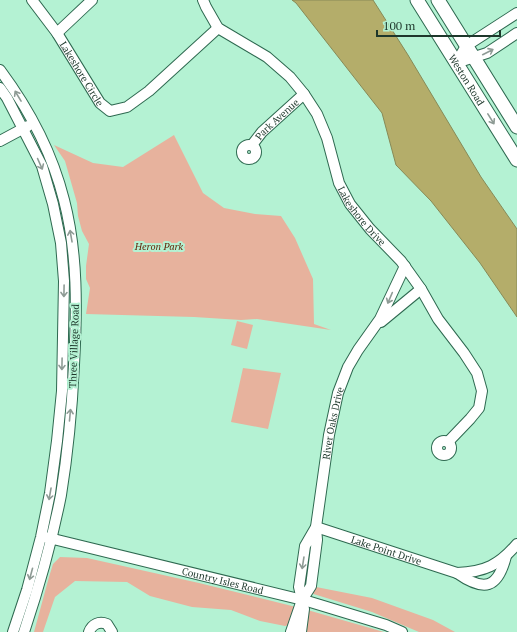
<svg xmlns="http://www.w3.org/2000/svg" width="517" height="632" viewBox="0 0 517 632" font-family="'PT Serif',serif">
<rect width="100%" height="100%" fill="#b4f2d3"/>
<path fill="#e7b29d" d="M174,135l29,58 21,15 31,6 26,2 14,22 18,41 1,45 17,6 -74,-11 -16,1 -47,-3 -108,-3 4,-26 -4,-9v-13l3,-22 -7,-13 -4,-15 -1,-13 -12,-42 -11,-16 39,18 30,4z
M237,321l16,4 -6,24 -16,-4z
M243,368l38,5 -13,56 -37,-7z
M60,557l27,1 112,25 105,26 80,23h-93l1,-8 -7,2 -25,-5 -29,-11 -39,-3 -42,-11 -23,-14 -52,-1 -20,16 -12,35h-9l15,-55 4,-13z
M311,586l61,12 61,22 22,12h-36l-47,-20 -65,-20z"/>
<path fill="#b4ad6a" stroke="#878a57" d="M292,0h81l35,55 73,122 36,52v88l-37,-54 -49,-62 -35,-36 -14,-52 -86,-110z"/>
<g fill="none" stroke-linecap="round" stroke-linejoin="round">
<g stroke="#2e6950" stroke-width="12">
<g id="minor">
<path id="s1" d="M32,0l25,33 43,70 10,8 17,-4 22,-16 69,-63"/>
<path id="s2" d="M203,0l3,7 12,21 49,29 23,20 14,17 13,20 10,24 12,45 11,21 20,25 31,32 20,28 17,30 26,34 13,20 5,18 -3,17 -9,11 -22,23"/>
<path d="M57,33l35,-33"/>
<path d="M456,63l10,-17 51,-33"/>
<path d="M456,63l31,-10 30,-20"/>
<path d="M0,70c29,39 52,82 64,130 14,54 13,110 10,165 -2,43 -6,87 -13,130 -9,46 -22,92 -37,137"/>
<path d="M0,88l7,10 35,68 11,38 8,39 3,38 -2,110 -5,50 -7,52 -9,44 -14,53 -14,42"/>
<path d="M0,141l28,-15"/>
<path id="s3" d="M252,145l10,-13 42,-38"/>
<circle cx="249" cy="152" r="7"/>
<path d="M381,322l40,-33"/>
<circle cx="444" cy="448" r="7"/>
<path id="s4" d="M316,527l-11,19 -6,41 3,13 9,-14 6,-46 -1,-13 13,-92 9,-42 10,-26 10,-17 22,-31 25,-53"/>
<path id="s5" d="M316,527l141,46c28,-1 42,-8 60,-29"/>
<path id="s6" d="M45,537l262,64 79,24 16,7"/>
<path d="M457,573c27,19 41,16 49,-17"/>
<path d="M89,632c3,-8 10,-11 18,-8l5,8"/>
<path d="M291,632l11,-32 2,9 -3,23"/>
</g>
</g>
<g stroke="#2e6950" stroke-width="15">
<g id="major">
<path id="s7" d="M417,0l100,160"/>
<path d="M438,0l79,127"/>
</g>
</g>
<use href="#minor" stroke="#fff" stroke-width="10"/>
<use href="#major" stroke="#fff" stroke-width="13"/>
</g>
<defs><path id="oneway-shaft" d="M-6 0H5M1.5-3L5.5 0L1.5 3" fill="none" stroke-width="1.6" stroke-linecap="round" stroke-linejoin="round"/></defs>
<g stroke="#8e9b95">
<use href="#oneway-shaft" transform="translate(488 52) rotate(-27)"/>
<use href="#oneway-shaft" transform="translate(18 96) rotate(-121)"/>
<use href="#oneway-shaft" transform="translate(491 119) rotate(58)"/>
<use href="#oneway-shaft" transform="translate(40 164) rotate(66)"/>
<use href="#oneway-shaft" transform="translate(71 236) rotate(-100)"/>
<use href="#oneway-shaft" transform="translate(64 291) rotate(91)"/>
<use href="#oneway-shaft" transform="translate(390 298) rotate(113)"/>
<use href="#oneway-shaft" transform="translate(62 364) rotate(91)"/>
<use href="#oneway-shaft" transform="translate(70 415) rotate(-85)"/>
<use href="#oneway-shaft" transform="translate(50 494) rotate(100)"/>
<use href="#oneway-shaft" transform="translate(303 563) rotate(99)"/>
<use href="#oneway-shaft" transform="translate(31 574) rotate(105)"/>
</g>
<g text-anchor="middle" dominant-baseline="central" stroke-width="4" stroke-linejoin="round" paint-order="stroke">
<g font-size="10" fill="#1e372b" stroke="#b4f2d3">
<text stroke="none"><textPath href="#s1" startOffset="89">Lakeshore Circle</textPath></text>
<text stroke="none"><textPath href="#s7" startOffset="94">Weston Road</textPath></text>
<text stroke="none"><textPath href="#s3" startOffset="36">Park Avenue</textPath></text>
<text stroke="none"><textPath href="#s2" startOffset="278">Lakeshore Drive</textPath></text>
<text transform="translate(74 346) rotate(-88)">Three Village Road</text>
<text stroke="none"><textPath href="#s4" startOffset="258">River Oaks Drive</textPath></text>
<text stroke="none"><textPath href="#s5" startOffset="74">Lake Point Drive</textPath></text>
<text stroke="none"><textPath href="#s6" startOffset="183">Country Isles Road</textPath></text>
</g>
<g font-size="10" font-style="italic" fill="#63270b" stroke="#b4f2d3">
<text x="159" y="246">Heron Park</text>
</g>
</g>
<path d="M377 30v6h123v-6" fill="none" stroke="#1e372b" stroke-width="2"/>
<text x="383" y="30" font-size="12" fill="#1e372b" stroke="#b4f2d3" stroke-width="3" paint-order="stroke">100 m</text>
</svg>
